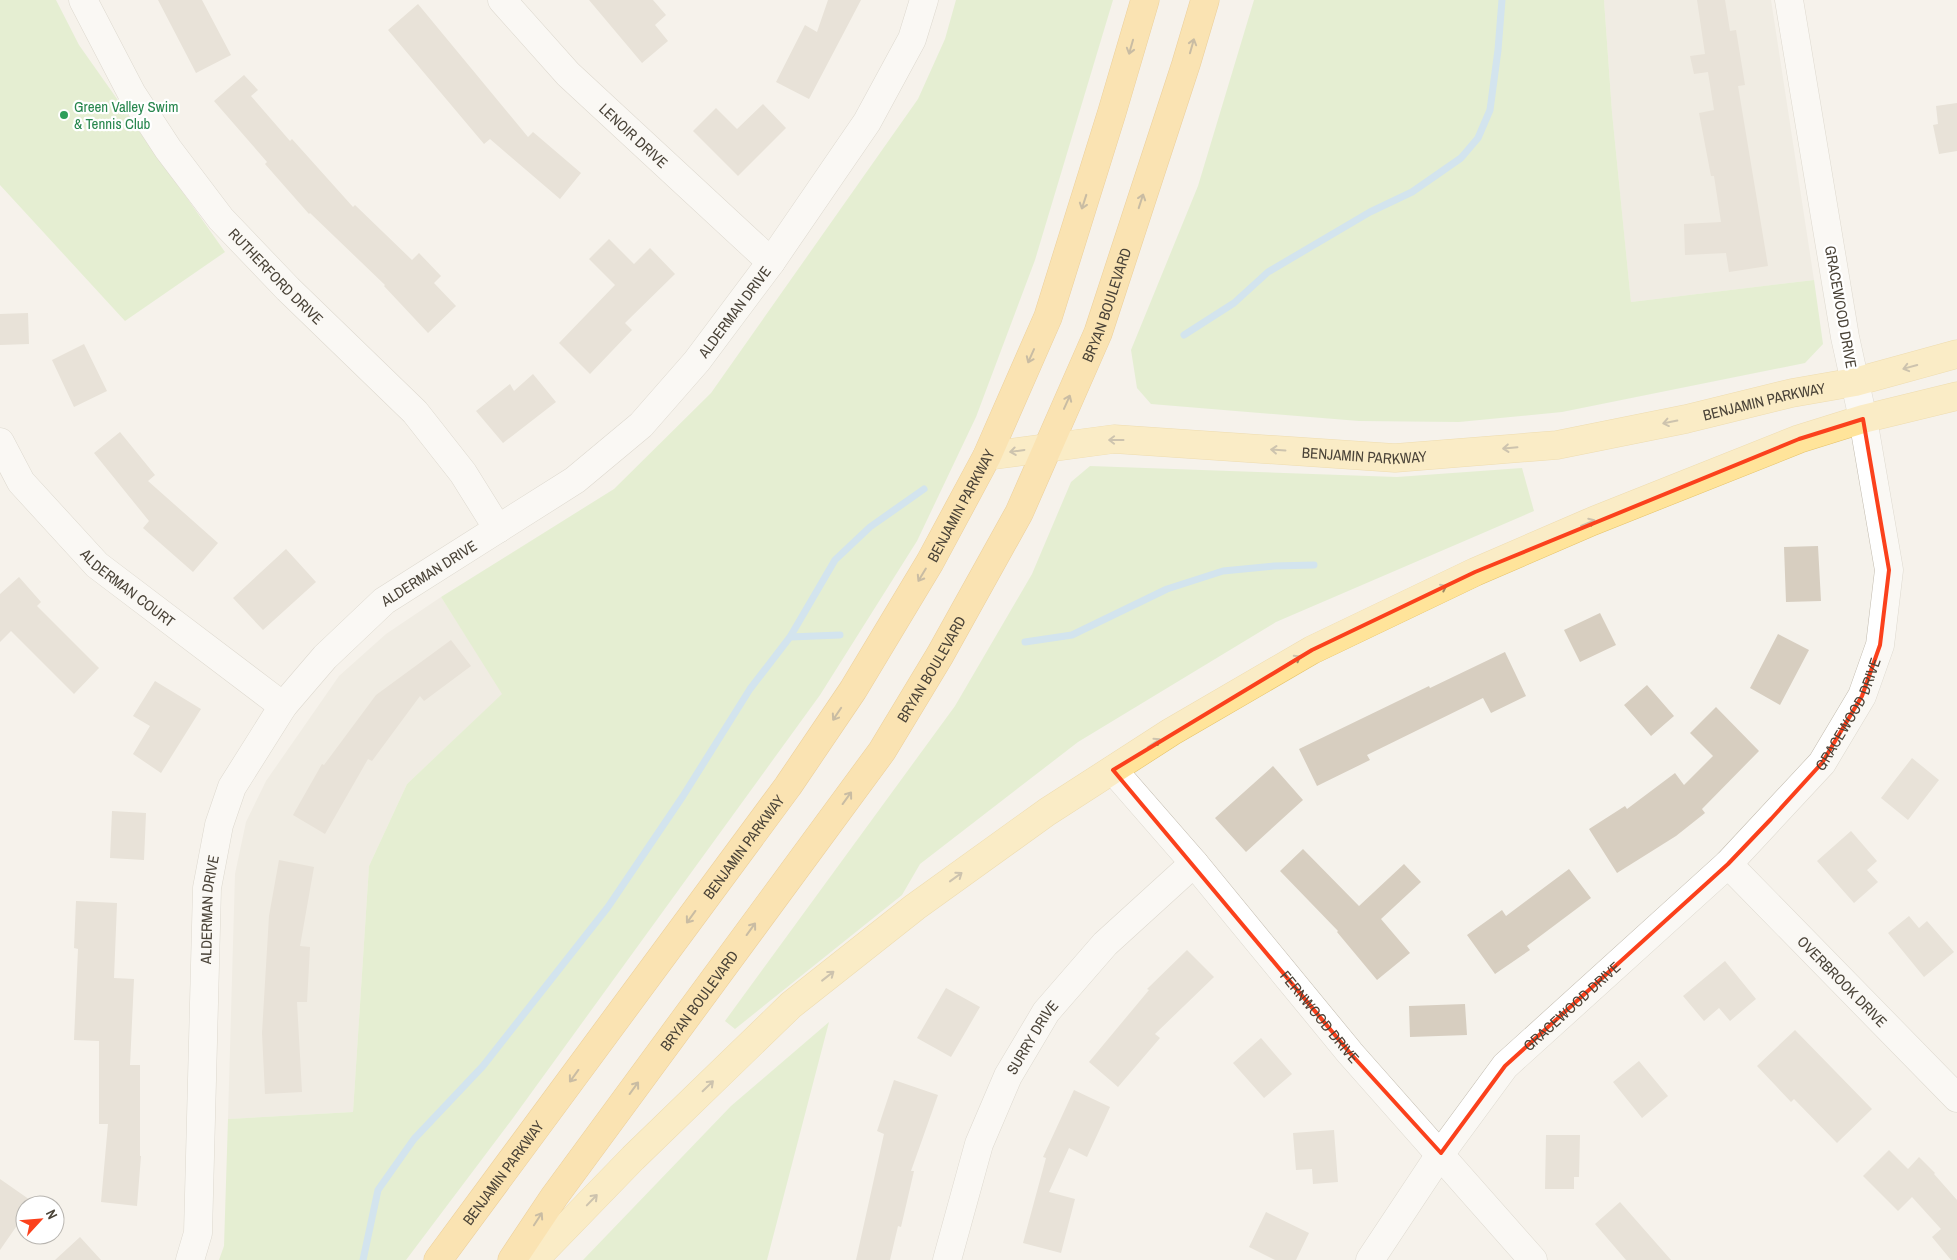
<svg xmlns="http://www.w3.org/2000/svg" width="1957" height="1260" viewBox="0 0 1957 1260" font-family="'Archivo Narrow',sans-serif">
<rect width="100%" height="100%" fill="#f5f2eb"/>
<path fill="#e9e4d9" d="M1604,0h167l43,280 -183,22 -19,-190z
M441,597l62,97 -96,90 -38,82 -16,246 -125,7 7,-245 11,-52 20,-41 73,-105 47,-42z"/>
<path fill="#d0e9b4" d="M0,0h56l23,45 146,207 -100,69 -125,-136z
M956,0h157l-78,260 -59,157 -59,124 -97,154 -307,423 -107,142h-187l5,-14 4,-127 125,-7 16,-246 38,-82 95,-90 -61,-97 173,-108 97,-96 207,-294 27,-60z
M1254,0h350l8,112 19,190 183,-22 9,64 -18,19 -243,49 -103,10 -100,-1 -208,-17 -14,-16 -6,-38 67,-164z
M1090,466l307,11 125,-9 12,43 -258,111 -198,120 -158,122 -18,31 -167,134 -10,-8 230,-315 77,-132 39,-92z
M829,1022l-62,238h-184l148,-154z"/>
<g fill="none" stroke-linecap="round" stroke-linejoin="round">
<path stroke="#a8d2f1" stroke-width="7" d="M1184,335l50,-32 34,-31 102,-60 42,-20 49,-34 17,-20 12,-28 8,-60 4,-50
M790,637l50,-2
M1025,642l47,-7 95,-46 56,-18 51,-5 40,-1
M363,1260l15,-70 36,-51 69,-73 125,-159 75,-111 67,-107 40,-52 45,-77 35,-33 54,-38"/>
</g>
<path fill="#d7cec0" d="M158,0h44l29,55 -35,18z
M589,0h64l13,15 -11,10 13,16 -26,22z
M828,0h33l-52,99 -33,-17 29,-57 12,7z
M1697,0h28l5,31 6,-1 9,55 -7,1 30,180 -39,6 -3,-19 -41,2 -1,-31 37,-2 -7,-46h-3l-12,-63 15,-3 -6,-38 -14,2 -4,-18 15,-2z
M418,4l110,133 5,-5 48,41 -21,26 -70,-60 -6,5 -96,-114z
M244,75l14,15 -7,6 39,45 2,-2 61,68 2,-2 57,55 7,-7 22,23 -7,7 22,23 -28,27 -44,-47 1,-1 -75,-72 -1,1 -44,-50 2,-2 -53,-61z
M1957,103v48l-18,3 -6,-29 5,-1 -2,-18z
M763,104l23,24 -48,48 -45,-45 23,-23 21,21z
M609,239l25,25 16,-16 25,26 -50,49 7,7 -42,44 -31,-31 56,-58 -26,-26z
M28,313l1,31 -29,1v-31z
M84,344l23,47 -33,16 -22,-47z
M533,374l23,28 -53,41 -27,-32 34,-27 4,7z
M120,432l35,43 -7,6 70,62 -25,29 -50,-44 6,-7 -55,-68z
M1818,546l3,55 -35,1 -2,-55z
M286,549l30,33 -53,48 -30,-32z
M19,577l22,25 -4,4 62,62 -25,26 -63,-63 -11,11v-48z
M1600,613l16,32 -36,17 -16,-32z
M1778,634l31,16 -29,55 -30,-17z
M451,640l20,26 -47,35 -4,-5 -48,65 -4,-2 -43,75 -32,-19 29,-51 2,1 52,-70z
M1505,652l21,44 -35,17 -8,-15 -116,57 3,5 -53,26 -18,-37 130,-63 1,2z
M155,681l46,28 -40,64 -28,-19 17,-28 -17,-10z
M1647,685l27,31 -23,20 -27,-31z
M1716,707l43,44 -57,58 3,4 -29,23 -59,37 -28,-44 36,-23 2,3 48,-36 9,12 29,-29 -23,-23z
M1912,758l27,22 -31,40 -27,-22z
M1273,766l30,34 -57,52 -31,-34z
M112,811l34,2 -2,47 -34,-2z
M1851,831l26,30 -10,9 11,12 -24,21 -37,-42z
M1303,849l56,57 45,-42 17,18 -40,37 29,34 -33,27 -40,-48 1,-1 -58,-60z
M279,860l35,7 -14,79 10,1 -3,55h-10l5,90 -37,2 -3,-61 7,-117z
M1569,869l22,29 -64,48 3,4 -35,24 -28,-39 35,-25 4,6z
M76,901l41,2 -3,75 20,1 -4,86h10v91h1l-4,50 -36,-4 7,-78h-9v-83l-25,-1 4,-91 -4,-1z
M1909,916l10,12 8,-7 27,31 -30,25 -36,-44z
M1187,950l27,27 -59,57 5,4 -42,49 -29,-25 60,-72 -2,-1z
M1725,961l31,38 -26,22 -11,-13 -15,13 -21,-25z
M946,988l34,19 -29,50 -34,-19z
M1465,1004l2,31 -57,2 -1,-31z
M1795,1030l77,79 -35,34 -43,-44 -3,3 -34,-36z
M1261,1038l31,36 -28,24 -31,-35z
M1639,1061l29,35 -26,22 -29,-36z
M894,1080l44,15 -27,76h3l-13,56 -3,-1 -8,34h-34l28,-126 -7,-3z
M1074,1090l36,17 -23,50 -18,-9 -20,44 26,7 -14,54 -38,-10 23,-85 -3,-1z
M1334,1130l4,52 -25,2 -1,-15 -16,1 -3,-37z
M1546,1135h34l-1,42h-5v12h-29z
M1889,1150l19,19 11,-12 16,16 -1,1 23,26v60h-6l-19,-23 9,-8 -29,-32 -14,14 -35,-35z
M0,1179l33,23 -2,3h-6v9l-25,36z
M1620,1202l51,58h-45l-31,-36z
M1266,1212l43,21 -13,27h-21l-26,-13z
M80,1237l21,23h-46z"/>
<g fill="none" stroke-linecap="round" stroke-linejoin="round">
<g stroke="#c1baad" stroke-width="29">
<g id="minor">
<path id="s1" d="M83,0l49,94 36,55 53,70 67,70 127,123 48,61 35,56"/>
<path id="s2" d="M502,0l66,74 203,188"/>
<path id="s3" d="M0,442l21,40 76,83 186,141"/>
<path id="s4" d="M1113,770l81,93 156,190 183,207"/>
<path id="s5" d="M1728,864l229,234"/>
<path id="s6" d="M190,1260l8,-27 9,-345 12,-63 13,-38 51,-81 42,-49 59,-56 191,-121 66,-55 56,-64 74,-99 96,-140 45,-83 12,-39"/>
<path id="s7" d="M947,1260l32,-116 29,-68 38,-64 59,-68 89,-81"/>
<path id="s8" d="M1370,1260l71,-107 64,-87 223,-202 94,-101 40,-67 18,-51 9,-75 -26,-151 -18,-82 -56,-337"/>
</g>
</g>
<g stroke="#e5c269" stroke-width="29">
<g id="major">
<path id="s9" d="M987,456l127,-17 281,19 162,-13 129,-26 106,-26 63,-11 102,-28"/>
<path d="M534,1260l99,-102 158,-153 124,-98 132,-95 124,-80 141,-82 163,-78 118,-51 206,-82 64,-20 94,-23"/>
</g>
</g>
<g stroke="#dfa53b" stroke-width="29">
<g id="highway">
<path id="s10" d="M438,1260l350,-474 65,-96 77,-128 57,-106 61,-139 64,-205 33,-112"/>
<path id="s11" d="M512,1260l42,-63 328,-446 58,-96 79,-142 79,-180 88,-269 19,-64"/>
</g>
</g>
<use href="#minor" stroke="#fff" stroke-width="28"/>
<use href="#major" stroke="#ffe49a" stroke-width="28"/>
<use href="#highway" stroke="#fed06d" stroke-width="28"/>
</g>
<defs><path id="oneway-shaft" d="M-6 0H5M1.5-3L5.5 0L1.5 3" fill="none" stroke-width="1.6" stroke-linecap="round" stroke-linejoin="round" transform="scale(1.25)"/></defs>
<g stroke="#927b4d">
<use href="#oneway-shaft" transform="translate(1192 46) rotate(-74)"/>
<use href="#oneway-shaft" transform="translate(1131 47) rotate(106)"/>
<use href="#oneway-shaft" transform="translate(1141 201) rotate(-72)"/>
<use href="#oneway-shaft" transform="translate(1084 202) rotate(108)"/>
<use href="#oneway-shaft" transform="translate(1031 356) rotate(114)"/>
<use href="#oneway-shaft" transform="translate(1067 402) rotate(-66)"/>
<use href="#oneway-shaft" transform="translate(922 575) rotate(121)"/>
<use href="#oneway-shaft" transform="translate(837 714) rotate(124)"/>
<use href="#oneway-shaft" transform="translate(847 798) rotate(-54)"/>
<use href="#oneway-shaft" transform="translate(691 917) rotate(126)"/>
<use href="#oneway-shaft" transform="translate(751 929) rotate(-54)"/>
<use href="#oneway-shaft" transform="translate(574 1076) rotate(126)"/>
<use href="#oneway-shaft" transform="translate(634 1088) rotate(-54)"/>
<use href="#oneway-shaft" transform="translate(538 1219) rotate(-57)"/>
</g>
<g stroke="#9b8b64">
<use href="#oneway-shaft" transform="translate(1910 367) rotate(165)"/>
<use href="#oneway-shaft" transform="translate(1670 422) rotate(169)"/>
<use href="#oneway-shaft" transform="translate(1116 440) rotate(180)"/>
<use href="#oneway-shaft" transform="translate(1510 448) rotate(175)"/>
<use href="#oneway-shaft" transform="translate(1278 450) rotate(-176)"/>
<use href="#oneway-shaft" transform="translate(1017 451) rotate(172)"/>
<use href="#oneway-shaft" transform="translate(1588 523) rotate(-23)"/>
<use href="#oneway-shaft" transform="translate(1440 589) rotate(-26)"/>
<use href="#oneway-shaft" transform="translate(1294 660) rotate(-30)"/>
<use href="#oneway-shaft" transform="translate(1154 743) rotate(-34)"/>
<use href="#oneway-shaft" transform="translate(956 877) rotate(-36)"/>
<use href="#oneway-shaft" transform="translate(828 976) rotate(-38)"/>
<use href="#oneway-shaft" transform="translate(708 1086) rotate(-44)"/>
<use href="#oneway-shaft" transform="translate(592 1200) rotate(-46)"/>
</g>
<path d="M0 0H1957V1260H0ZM1863,419l26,151 -9,75 -18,51 -40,67 -51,56 -43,45 -223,202 -64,87 -91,-100 -237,-283 199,-120 163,-78 324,-133z" fill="#f5f2eb" fill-opacity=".55" fill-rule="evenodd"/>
<path fill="none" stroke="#fb411c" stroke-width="4" stroke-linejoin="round" d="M1863,419l26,151 -9,75 -18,51 -40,67 -51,56 -43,45 -223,202 -64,87 -91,-100 -237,-283 199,-120 163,-78 324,-133z"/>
<circle fill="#2e9e5b" stroke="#fff" stroke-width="2" cx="64" cy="115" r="5"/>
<g text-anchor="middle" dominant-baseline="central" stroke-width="4.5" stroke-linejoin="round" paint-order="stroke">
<g font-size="15" fill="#27864d" stroke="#fff" text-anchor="start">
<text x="74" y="106">Green Valley Swim<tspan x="74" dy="17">&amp; Tennis Club</tspan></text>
</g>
<g font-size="15" fill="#4a4338" stroke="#fff">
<text stroke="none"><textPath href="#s2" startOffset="189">LENOIR DRIVE</textPath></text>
<text stroke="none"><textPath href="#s1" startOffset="339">RUTHERFORD DRIVE</textPath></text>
<text stroke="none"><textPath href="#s11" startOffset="1130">BRYAN BOULEVARD</textPath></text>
<text transform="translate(1841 307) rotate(80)">GRACEWOOD DRIVE</text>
<text stroke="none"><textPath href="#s6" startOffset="1178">ALDERMAN DRIVE</textPath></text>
<text stroke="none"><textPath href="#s9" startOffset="784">BENJAMIN PARKWAY</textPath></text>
<text stroke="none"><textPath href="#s9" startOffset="379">BENJAMIN PARKWAY</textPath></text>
<text stroke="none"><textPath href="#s10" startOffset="919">BENJAMIN PARKWAY</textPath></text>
<text stroke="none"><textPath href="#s6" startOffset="772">ALDERMAN DRIVE</textPath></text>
<text stroke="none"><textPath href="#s3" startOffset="196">ALDERMAN COURT</textPath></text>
<text stroke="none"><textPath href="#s11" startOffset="725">BRYAN BOULEVARD</textPath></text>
<text stroke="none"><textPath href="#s8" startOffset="731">GRACEWOOD DRIVE</textPath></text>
<text stroke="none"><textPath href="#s10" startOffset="514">BENJAMIN PARKWAY</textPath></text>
<text stroke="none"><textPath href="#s6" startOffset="352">ALDERMAN DRIVE</textPath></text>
<text stroke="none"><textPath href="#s5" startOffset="164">OVERBROOK DRIVE</textPath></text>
<text stroke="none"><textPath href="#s11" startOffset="320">BRYAN BOULEVARD</textPath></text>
<text stroke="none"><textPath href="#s8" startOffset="326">GRACEWOOD DRIVE</textPath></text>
<text stroke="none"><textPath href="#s4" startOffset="322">FERNWOOD DRIVE</textPath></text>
<text stroke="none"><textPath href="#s7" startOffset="240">SURRY DRIVE</textPath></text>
<text stroke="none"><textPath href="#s10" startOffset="109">BENJAMIN PARKWAY</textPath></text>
</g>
</g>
<g transform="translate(40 1220) rotate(64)"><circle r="24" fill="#ffffff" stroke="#b7b4af"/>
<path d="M0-4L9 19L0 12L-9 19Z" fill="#fb411c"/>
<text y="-8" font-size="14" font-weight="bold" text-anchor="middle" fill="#4a4338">N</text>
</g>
</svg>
